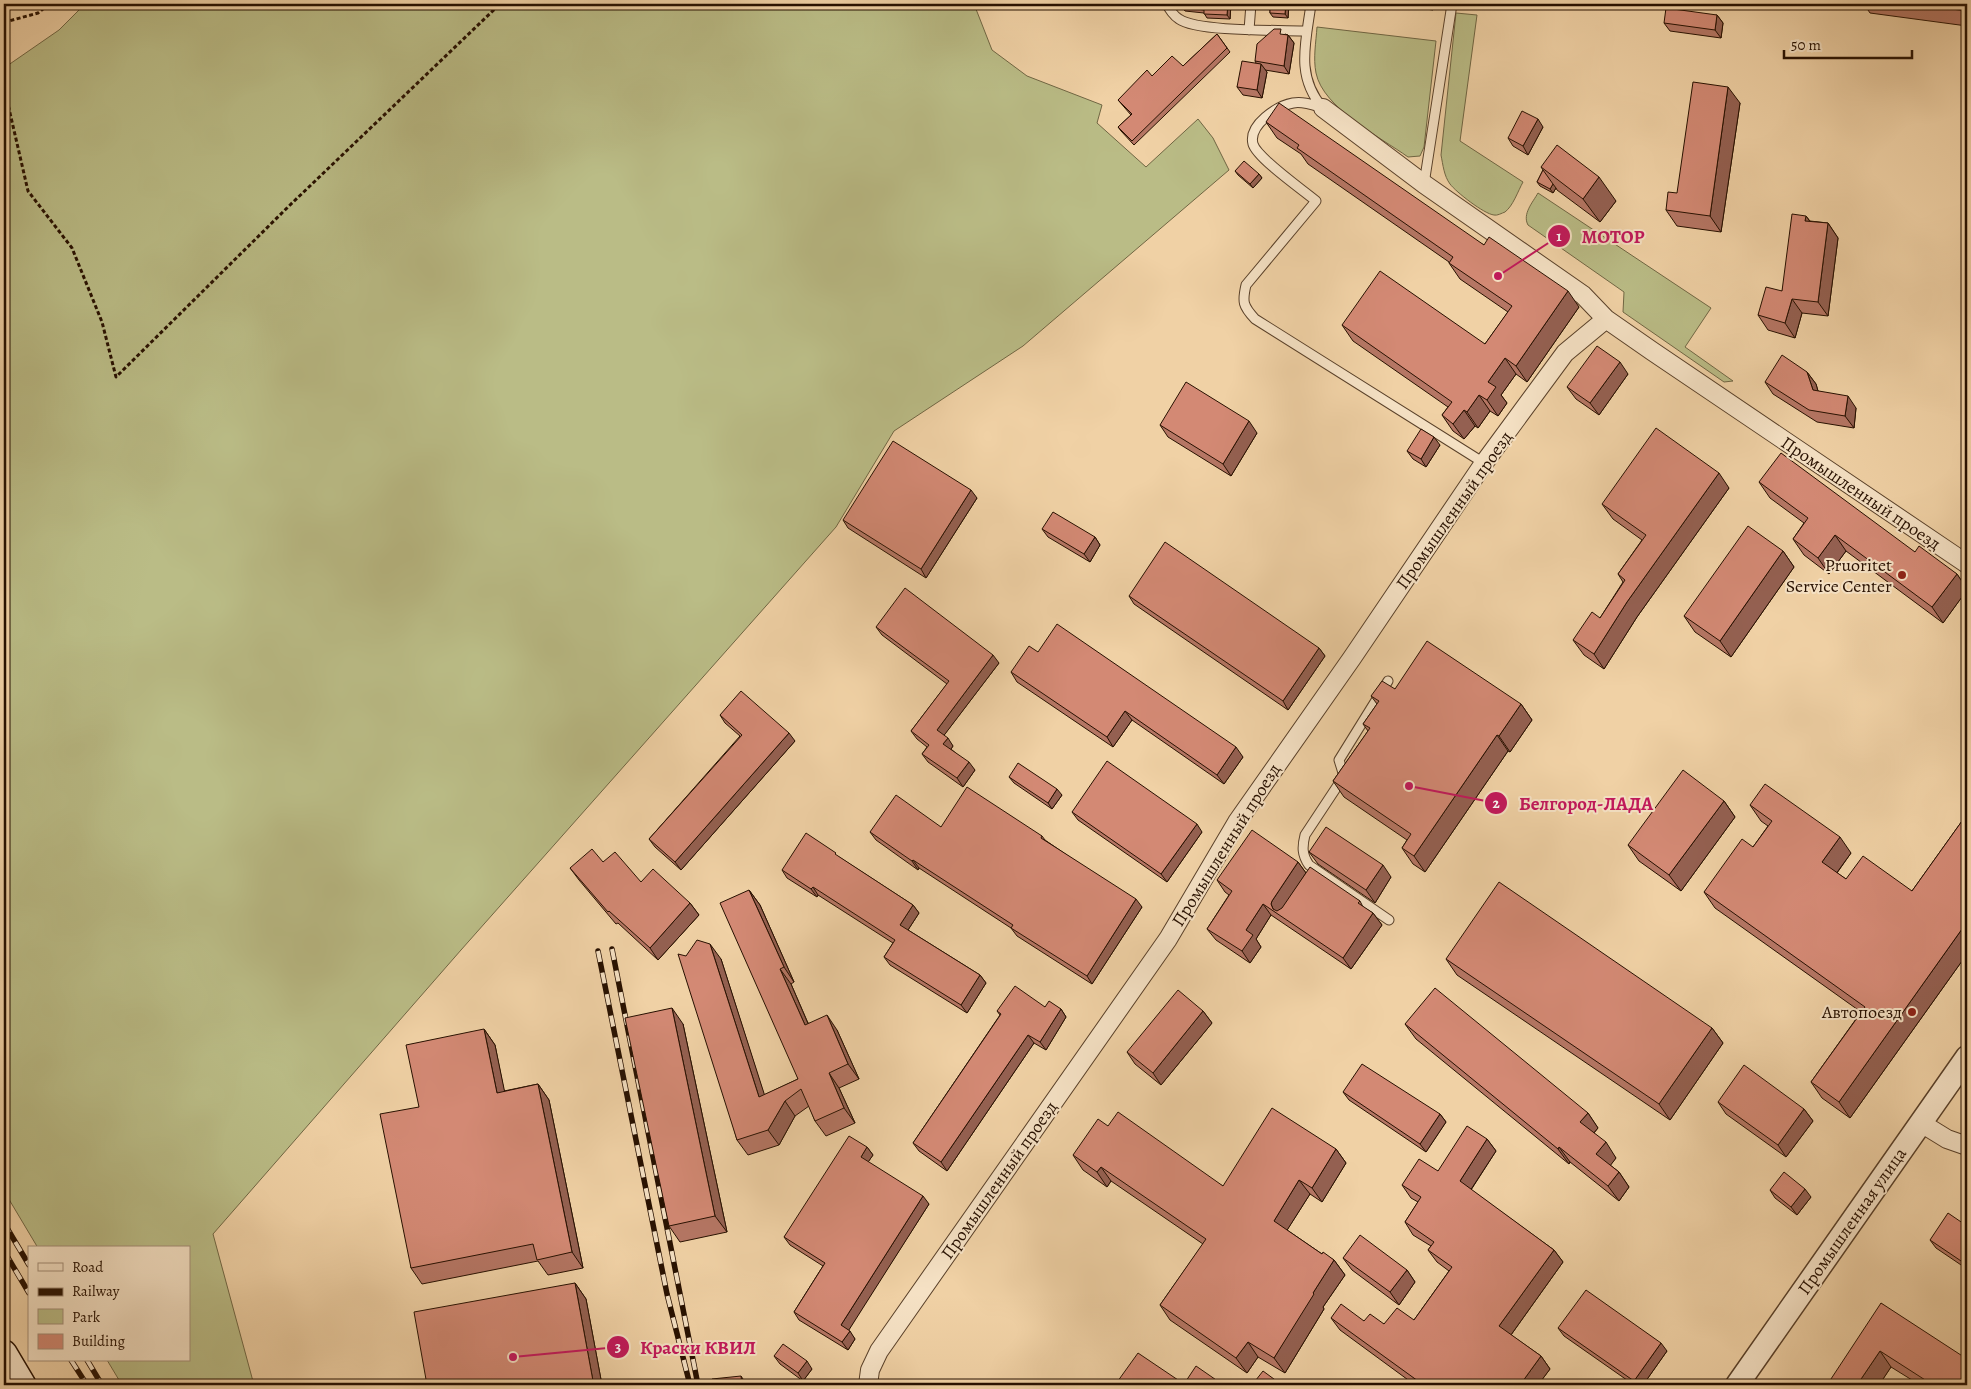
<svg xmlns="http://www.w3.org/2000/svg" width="1971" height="1389" viewBox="0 0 1971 1389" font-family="Alegreya,serif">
<rect width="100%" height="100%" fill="#f0d1a5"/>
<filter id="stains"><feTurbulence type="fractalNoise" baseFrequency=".004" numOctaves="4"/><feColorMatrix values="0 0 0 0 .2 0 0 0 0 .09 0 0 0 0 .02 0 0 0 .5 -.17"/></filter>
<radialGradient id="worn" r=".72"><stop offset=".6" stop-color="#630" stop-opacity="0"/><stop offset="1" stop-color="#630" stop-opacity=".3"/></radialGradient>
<path fill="#babc86" stroke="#706643" d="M85,4h889l18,46 35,26 75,29 -5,18 49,44 52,-48 15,19 16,32 -206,176 -129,85 -58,96 -375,423 -248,284 41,151h-132l-15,-25h82v-112h-151l-34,-57v-1123l55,-38z
M1456,13l21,2 -17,126 63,41c-5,9 -10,24 -18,30 -3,1 -8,4 -11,3 -10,-1 -38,-23 -44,-31 -6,-8 -7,-19 -9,-29z
M1317,27l119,14 -12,106 -4,9 -12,1c-28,-20 -85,-49 -92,-84 -3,-15 0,-31 1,-46z
M1538,193l173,115 -26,39 48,34 -9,1 -101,-70 1,-20 -96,-67c-6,-11 5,-23 10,-32z"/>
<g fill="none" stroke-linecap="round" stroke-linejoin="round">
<g stroke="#594029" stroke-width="11">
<path id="service" d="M1167,4c2,5 7,12 12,15 18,13 102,11 128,12
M1311,4c-5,38 -16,72 12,104
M1249,30l2,-26
M1323,108c-10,-3 -20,-7 -30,-5 -16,3 -45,22 -40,41 4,14 50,46 63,57l-70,84c-4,17 -3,21 9,34l229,144
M1424,184l28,-180
M1388,681l-49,79 5,16 -39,59c-3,12 -3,20 4,30l80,55"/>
</g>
<g stroke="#594029" stroke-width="20">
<path id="minor" d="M1323,108l101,76 159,111 23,24 46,32 315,213
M1921,1123l26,16 20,7
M868,1385l2,-15 9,-19 289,-412 69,-117 115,-164 132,-195 81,-110 41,-34"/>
</g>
<g stroke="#594029" stroke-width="25">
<path id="tertiary" d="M1737,1385l230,-328"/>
</g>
<g stroke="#271000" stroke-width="28">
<path id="secondary" d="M4,1353l19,32"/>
</g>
<path stroke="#271000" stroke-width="3" stroke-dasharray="4 2.5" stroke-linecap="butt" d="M4,20l5,1 29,-8 11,-9
M4,87l24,104 44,57 30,74 14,55 173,-171 211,-202"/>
<use href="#service" stroke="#f5e1c4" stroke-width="9"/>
<use href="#minor" stroke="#f5e1c4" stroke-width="18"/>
<use href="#tertiary" stroke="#f5e1c4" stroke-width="22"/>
<use href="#secondary" stroke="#f5e1c4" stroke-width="25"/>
<g stroke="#271000" stroke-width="5.5">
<path id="rail" d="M612,949l86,436
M598,951l69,343 23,91
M4,1223l25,42
M4,1251l25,42
M71,1360l16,25
M87,1360l15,25"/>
</g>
<use href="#rail" stroke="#f5e1c4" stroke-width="4" stroke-dasharray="11" stroke-linecap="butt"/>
</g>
<path fill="#b57664" stroke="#271000" d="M1231,4l-1,15 -23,-1 -3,-5 -19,-2 -3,-4z
M1270,4h19l-1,14 -15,-1 -3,-4z
M1388,4h46l-1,6z
M1864,4h103v22l-97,-13z
M1717,15l6,8 -2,15 -51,-7 -6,-8z
M1217,34l13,18 -96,93 -13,-14 -3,-4 13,-12 -13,-15 34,-24 31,-10z
M1285,34l3,1 6,8 -5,31 -24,-4 2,2 -5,26 -19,-3 -6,-8 19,-24 -1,-2z
M1740,103l-19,129 -44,-6 -11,-16z
M1266,122l218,123 95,62 -52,75 -11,-8 -15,21 6,8 -9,13 -8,-5 -12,17 -3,-2 -11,13 -11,-8 -11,-16 6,-8 -95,-66 -11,-16 143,19 23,-32 -48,-33 -11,-16v-1l-141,-98 -7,-10 -24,-16z
M1543,127l-15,28 -15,-9 -5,-8z
M1541,167l75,34 -16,21 -43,-32 -1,-2 -3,5 -13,-7 -3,-4 6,-12z
M1235,171l24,3 3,4 -9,10 -15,-13z
M1806,216l4,5 18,2 10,15 -10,78 -26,-3 -7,25 -27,-8 -10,-15 24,-24z
M1807,372l9,12 2,7 38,17 -2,20 -37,-6 -44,-28 -8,-12z
M1628,374l-29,41 -23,-16 -9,-12z
M1160,425l97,8 -26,43 -63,-39z
M1440,445l-14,22 -13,-8 -6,-8z
M1759,482l156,70 42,22 10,15v1l-24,33 -97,-72 -17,23 -25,-19 -11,-16 11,-16 -34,-25z
M1729,488l-92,129 -33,52 -20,-14 -11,-15 27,-22 23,-36 -5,-8 24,-34 -29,-21 -11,-15z
M977,498l-51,80 -78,-50 -5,-8z
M1042,529l53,8 5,8 -10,17 -42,-25z
M1783,551l11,16 -63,90 -36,-25 -11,-16z
M1129,596l190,52 6,8 -37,54 -154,-106z
M876,627l123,36 -55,72 9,11 -2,3 24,21 -12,17 -35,-25 -6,-8 5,-7 -10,-8 -6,-8 36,-47 -65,-49z
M1038,652l205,105 -19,27 -92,-64 -19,27 -96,-65 -6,-10z
M1395,689l126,15 11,16 -22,32 -2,-1 -83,121 -12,-8 -11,-16 5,-8 -63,-43 -11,-16 35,-50 -5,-7 14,-20 -6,-8z
M720,715l75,26 -114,129 -26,-23 -6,-8 91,-103 -15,-13z
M1009,777l53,18 -10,14 -38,-26z
M1724,801l11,16 -54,74 -42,-30 -11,-16z
M1750,805l101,48 -14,20 9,6 66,12 55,-77v140l-117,164 -28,-20 -11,-16 50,-70 -146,-104 -11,-16 49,-45 15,-21 -7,-5z
M1072,812l130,20 -35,50 -89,-62z
M941,827l101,9 3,4 97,67 -50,77 -75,-48 -6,-8 -92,-60 -1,2 -42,-30 -6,-8z
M1309,852l82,25 -16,26 -57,-39z
M839,857l74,48 6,8 -11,17 72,45 6,8 -19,30 -77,-48 -6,-8 9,-14 -75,-48 -1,2 -30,-19 -5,-8z
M603,862l38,20 49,21 9,12 -41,45 -40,-37 -2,1 -37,-44 -9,-12z
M1298,862l8,11 54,28 3,6 10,6 9,12 -31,44 -80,-54 -15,24 5,8 -11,16 -34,-23 -9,-11 22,-34 -4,-3 -8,-12z
M749,890l11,15 34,77 -3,2 17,39 29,7 22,49 -20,9 16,35 -29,13 -11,-15 -6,-15 -14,10 -16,29 -31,10 -11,-15 -51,-184 35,3 43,136 34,-16z
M1446,959l266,69 11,15 -53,77 -213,-145z
M1045,1007l16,2 5,8 -20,33 -12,-7 -87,128 -28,-20 -6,-8 87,-128 -3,-4z
M1203,1011l9,12 -51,62 -26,-21 -8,-12z
M683,1024l44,208 -47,10 -11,-16z
M1405,1024l183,89 10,15 -4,5 22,25 -6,7 9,7 10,15 -10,14 -49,-39 -1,2 -153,-125z
M484,1029l11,16 9,46 34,-7 11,16 34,168 -35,7 -10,-14 -116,23 -11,-16 8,-161z
M1343,1092l97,22 6,8 -20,30 -77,-52z
M1718,1102l86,7 9,12 -27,36 -60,-43z
M1108,1126l115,60 113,-37 10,14 -24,39 -12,-8 -23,36 35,24 12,6 11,15 -22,32 1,2 -39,64 -27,-16 -11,16 -77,-53 -10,-15 43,-61 -92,-63 -4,6 -24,-17 -10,-15z
M1487,1139l9,12 -25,39 83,60 9,12 -52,73 30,21 9,13 -12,16h-124h1l-75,-55 -9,-12 33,3 20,3 30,-4 35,-49 -12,-9 -9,-12 3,-4 -18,-11 -8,-13 13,-20 -7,-4 -9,-13 36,-14z
M867,1147l6,8 -5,7 61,42 -81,126 7,9 -7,11 -49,-30 -5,-8 29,-46 -33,-21 -6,-8z
M1770,1190l41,7 -14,18 -22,-17z
M1967,1226v43l-31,-21 -6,-8z
M1343,1258l64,12 8,12 -16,23 -47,-35z
M575,1283l11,16 16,86h-175z
M1881,1303l86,82h-47l-29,-18 -12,18z
M1558,1328l109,23 -24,34h-9l-70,-49z
M774,1356l38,13 -9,12 -23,-17z"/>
<path fill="#946051" stroke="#271000" d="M1228,4h3l-1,15 -3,-4z
M1286,4h3l-1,14 -3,-4z
M1428,4h6l-1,6z
M1717,15l6,8 -2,15 -6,-8z
M1288,35l6,8 -5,31 -5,-8z
M1261,64l6,8 -5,26 -5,-8z
M1728,87l12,16 -19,129 -11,-16z
M1538,119l5,8 -15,28 -5,-9z
M1259,174l3,4 -9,10 -3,-4z
M1599,177l17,24 -16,21 -17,-23z
M1553,184l3,4 -3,5 -3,-4z
M1806,216l10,14 -11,-9z
M1828,223l10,15 -10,78 -10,-14z
M1568,291l11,16 -52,75 -11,-16z
M1792,299l10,14 -7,25 -10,-15z
M1505,358l11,16 -15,21 6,8 -9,13 -11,-16 1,-18z
M1620,362l8,12 -29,41 -9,-12z
M1807,372l9,12 5,18 -8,-12z
M1479,395l11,16 -12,17 -11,-16z
M1848,396l8,12 -2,20 -9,-12z
M1464,410l11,16 -11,13 -11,-15z
M1249,421l8,12 -26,43 -8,-12z
M1434,437l6,8 -14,22 -5,-8z
M1719,473l10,15 -92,129 -33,52 -10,-15 33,-52z
M971,490l6,8 -51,80 -5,-9z
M1835,535l11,16 -17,23 -11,-16z
M1095,537l5,8 -10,17 -6,-8z
M1783,551l11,16 -63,90 -11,-16z
M1957,574l10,15v1l-24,33 -11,-16z
M1319,648l6,8 -37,54 -5,-9z
M993,655l6,8 -57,75 -5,-8z
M1521,704l11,16 -22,32 -11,-16z
M1125,711l7,9 -19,27 -6,-10z
M789,733l6,8 -114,129 -6,-8z
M1497,735l11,16 -83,121 -11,-16z
M948,738l5,8 -4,6 -6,-8z
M1236,747l7,10 -19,27 -7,-9z
M969,762l6,8 -12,17 -6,-9z
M1057,789l5,6 -10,14 -4,-6z
M1724,801l11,16 -54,74 -12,-16z
M1197,824l5,8 -35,50 -6,-8z
M1840,837l11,16 -18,25 -11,-16z
M913,860l6,8 -1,2 -6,-9z
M1298,862l8,11 -26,40 -6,-2 -3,-7 1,-3z
M1383,865l8,12 -16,26 -9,-13z
M813,887l5,8 -1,2 -6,-8z
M749,890l11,15 34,77 -10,-15z
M1136,899l6,8 -50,77 -5,-8z
M690,903l9,12 -41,45 -8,-12z
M1263,904l8,11 -15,24 5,8 -11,16 -8,-12 4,-21z
M913,905l6,8 -13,20 -6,-8z
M1373,913l9,12 -31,44 -8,-11z
M1967,922v32l-117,164 -11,-16z
M710,944l11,15 49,153 -11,-15z
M780,969l11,15 24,56 -10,-15z
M980,975l6,8 -19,30 -6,-8z
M672,1008l11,16 44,208 -12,-16z
M1061,1009l5,8 -20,33 -6,-8z
M1203,1011l9,12 -51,62 -8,-12z
M827,1015l10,15 22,49 -11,-15z
M1712,1028l11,15 -53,77 -11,-16z
M484,1029l11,16 13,63 -11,-15z
M1028,1035l6,8 -87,128 -6,-9z
M829,1073l10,15 16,35 -11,-15z
M538,1084l11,16 34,168 -11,-16z
M785,1101l10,15 -16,29 -11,-15z
M1804,1109l9,12 -27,36 -8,-12z
M1588,1113l10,15 -8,9 -10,-15z
M1440,1114l6,8 -20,30 -6,-8z
M1487,1139l9,12 -28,43 -8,-13z
M1606,1142l10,16 -9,12 -11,-16z
M867,1147l6,8 -7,10 -5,-8z
M1559,1147l11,15 -1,2 -11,-15z
M1336,1149l10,14 -24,39 -10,-14z
M1101,1167l10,14 -4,6 -10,-15z
M1619,1172l10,15 -10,14 -11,-15z
M1299,1180l11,14 -26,41 -10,-14z
M1805,1189l6,8 -14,18 -6,-8z
M923,1196l6,8 -82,129 -6,-8z
M1554,1250l9,12 -55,77 -9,-13z
M1334,1260l11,15 -22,32 1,2 -39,64 -11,-15 39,-65z
M1407,1270l8,12 -16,23 -9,-13z
M575,1283l11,16 16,86h-6l-3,-4z
M850,1331l5,8 -7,11 -6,-8z
M1248,1342l10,15 -11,16 -11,-15z
M1661,1343l6,8 -24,34h-6l-3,-4z
M1880,1351l11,16 -12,18h-22z
M1541,1356l9,13 -12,16h-18z
M807,1361l5,8 -9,12 -5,-8z
M741,1376l6,9h-5z"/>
<path fill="#d38974" stroke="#271000" d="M1182,4h46l-1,11 -23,-1v-4l-22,-3z
M1270,4h16l-1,10 -15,-1z
M1913,4h54v7z
M1666,8l51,7 -2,15 -51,-7z
M1274,29h7l-1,5 8,1 -4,31 -29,-5 2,-17z
M1217,34l10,14 -95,93 -14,-14 14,-13 -14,-14 29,-30 5,6 20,-20 11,10z
M1242,61l19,3 -4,26 -20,-3z
M1693,82l35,5 -18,129 -44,-6 2,-18 9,1z
M1279,103l205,142 5,-8 79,54 -52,75 -11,-8 -17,24 8,5 -9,13 -8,-5 -12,17 -3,-2 -11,14 -11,-9 10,-13 -110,-77 38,-54 105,73 27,-38 -63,-43 4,-6 -156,-109 2,-3 -33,-23z
M1522,111l16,8 -15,27 -15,-8z
M1557,145l42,32 -16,22 -42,-32z
M1244,161l15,13 -9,10 -15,-13z
M1543,170l10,14 -3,5 -13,-7z
M1792,214l14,2 -1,5 23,2 -10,79 -26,-3 -7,24 -27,-8 8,-28 16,4z
M1597,346l23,16 -30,41 -23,-16z
M1782,355l25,17 6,18 35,6 -3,20 -36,-6 -44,-28z
M1186,382l63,39 -26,43 -63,-39z
M1656,428l63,45 -92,129 -33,52 -21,-14 19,-28 8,6 25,-38 -7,-6 28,-39 -44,-31z
M1421,429l13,8 -13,22 -14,-8z
M893,441l78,49 -50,79 -78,-49z
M1781,453l134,99 4,-6 38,28 -25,33 -97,-72 -17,23 -25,-19 15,-21 -49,-36z
M1053,512l42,25 -11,17 -42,-25z
M1748,526l35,25 -63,90 -36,-25z
M1165,542l154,106 -36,53 -154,-105z
M905,588l88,67 -56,75 11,8 -5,6 26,18 -12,16 -35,-24 7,-9 -18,-14 38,-50 -73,-54z
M1057,624l179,123 -19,28 -92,-64 -18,26 -96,-65 18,-26 9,6z
M1427,641l94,63 -22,32 -2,-1 -83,121 -12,-8 9,-14 -78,-53 37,-53 -7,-4 16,-23 -8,-5 11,-15 13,8z
M741,691l48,42 -114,129 -26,-23 93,-104 -22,-20z
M1107,761l90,63 -36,50 -89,-62z
M1018,763l39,26 -9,14 -39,-26z
M1683,770l41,31 -55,74 -41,-30z
M1765,784l75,53 -18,25 24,17 17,-23 49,35 55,-77v108l-128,180 -28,-20 54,-75 -161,-115 38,-53 11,8 19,-26 -22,-16z
M967,787l75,49 -1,2 95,61 -49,77 -76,-48 2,-3 -100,-65 -1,1 -42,-29 26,-37 45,32z
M1326,827l57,38 -17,25 -57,-38z
M1252,830l46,32 -26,39 -1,3 2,5 4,2 5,-3 28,-41 50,34 -2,2 15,10 -30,45 -80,-54 -17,26 7,5 -11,16 -35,-22 25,-38 -15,-11z
M806,833l30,20 -1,1 78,51 -13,20 80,50 -19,30 -77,-48 11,-17 -82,-53 -2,2 -29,-19z
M592,849l11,13 12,-10 26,30 12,-13 37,34 -40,45 -41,-37 -1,1 -38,-44z
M1499,882l213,146 -53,76 -213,-145z
M749,890l35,77 -4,2 25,56 22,-10 21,49 -19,9 15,35 -29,13 -14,-32 -16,12 -17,29 -31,10 -59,-186 8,2 11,-16 13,4 49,153 39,-18 -78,-176z
M1015,986l30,21 4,-6 12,8 -21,33 -12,-7 -87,127 -28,-19 88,-129 -4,-3z
M1435,988l153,125 -8,9 26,20 -10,12 23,18 -11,14 -49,-39 -1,2 -153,-125z
M1178,990l25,21 -50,62 -26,-21z
M672,1008l43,208 -46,10 -44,-208z
M484,1029l13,64 41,-9 34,168 -35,8 -4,-16 -122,24 -31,-154 39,-7 -13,-62z
M1362,1064l78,50 -20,30 -77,-52z
M1744,1065l60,44 -26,36 -60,-43z
M1272,1108l64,41 -24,39 -13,-8 -25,41 48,33 1,-2 11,8 -21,33 1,1 -40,64 -26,-16 -12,16 -76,-53 46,-66 -105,-72 -4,5 -24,-17 25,-36 10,7 10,-14 105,74z
M1467,1126l20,13 -27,42 94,69 -55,76 42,30 -21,29h-106l4,-4 -87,-63 10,-14 23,17 6,-7 14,10 13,-16 17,12 38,-53 -24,-17 6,-8 -29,-20 16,-25 -19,-12 17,-26 19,12z
M849,1136l18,11 -6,10 62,39 -82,129 9,6 -8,11 -48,-30 31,-49 -41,-26z
M1967,1169v18h-3v-17z
M1784,1172l21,17 -14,18 -21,-17z
M1948,1213l19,13v39l-37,-25z
M1360,1235l47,35 -17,22 -47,-34z
M575,1283l18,98 -24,4h-142l-13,-73z
M1586,1290l75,53 -27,38 -76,-53z
M1881,1303l86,56v26h-34l-53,-34 -23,34h-30z
M783,1344l24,17 -9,12 -24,-17z
M1138,1353l46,31 12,-18 26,18 -1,1h-106z
M1263,1371l15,11 -2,3h-24z
M741,1376l1,9h-29l-1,-6z"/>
<g fill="#8f2418" stroke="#f5e1c4" stroke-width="2">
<circle cx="1902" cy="575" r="5"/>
<circle cx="1912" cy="1012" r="5"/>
</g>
<g text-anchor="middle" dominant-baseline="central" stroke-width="4" stroke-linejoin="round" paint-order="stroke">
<g font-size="18" fill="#271000" stroke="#f5e1c4">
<text transform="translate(1861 493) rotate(34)">Промышленный проезд</text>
<text transform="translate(1454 510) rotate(-55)">Промышленный проезд</text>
<text transform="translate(1226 845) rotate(-58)">Промышленный проезд</text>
<text transform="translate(999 1180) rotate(-55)">Промышленный проезд</text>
<text transform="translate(1852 1221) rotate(-55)">Промышленная улица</text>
</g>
<g font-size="18" fill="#271000" stroke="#f5e1c4" text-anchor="end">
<text x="1892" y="565">Pruoritet<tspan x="1892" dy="21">Service Center</tspan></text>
<text x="1902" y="1012">Автопоезд</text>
</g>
</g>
<path fill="none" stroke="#c2185b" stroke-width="2" d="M1498 276L1559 236M1409 786L1496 803M513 1357L618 1347"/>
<g fill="#c2185b" stroke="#f5e1c4" stroke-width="2">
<circle cx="1498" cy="276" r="5"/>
<circle cx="1409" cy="786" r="5"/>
<circle cx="513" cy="1357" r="5"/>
<circle cx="1559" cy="236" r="12"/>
<circle cx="1496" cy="803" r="12"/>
<circle cx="618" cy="1347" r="12"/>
</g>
<g font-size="15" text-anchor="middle" font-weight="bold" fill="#fff">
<text x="1559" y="241">1</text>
<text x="1496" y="808">2</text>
<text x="618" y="1352">3</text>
</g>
<g font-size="19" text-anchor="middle" font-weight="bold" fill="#c2185b" stroke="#f5e1c4" stroke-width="4" stroke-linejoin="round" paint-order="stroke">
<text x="1613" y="243">МОТОР</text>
<text x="1586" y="810">Белгород-ЛАДА</text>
<text x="698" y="1354">Краски КВИЛ</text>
</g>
<rect width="1971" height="1389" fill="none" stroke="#f0d1a5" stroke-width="20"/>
<rect x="5" y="5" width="1961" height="1379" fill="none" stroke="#271000" stroke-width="2.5"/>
<rect x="10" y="10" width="1951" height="1369" fill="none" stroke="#271000"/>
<rect x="28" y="1246" width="162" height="115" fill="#f5e1c4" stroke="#a38d76"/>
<rect x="38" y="1263" width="25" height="8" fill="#f5e1c4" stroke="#a38d76"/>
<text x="72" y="1272" font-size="15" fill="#271000">Road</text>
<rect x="38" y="1288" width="25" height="8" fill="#271000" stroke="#a38d76"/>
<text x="72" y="1296" font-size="15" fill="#271000">Railway</text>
<rect x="38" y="1309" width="25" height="15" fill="#babc86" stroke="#a38d76"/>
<text x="72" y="1322" font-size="15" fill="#271000">Park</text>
<rect x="38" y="1334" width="25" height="15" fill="#d38974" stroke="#a38d76"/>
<text x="72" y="1346" font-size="15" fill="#271000">Building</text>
<path d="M1784 50v8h128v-8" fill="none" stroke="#271000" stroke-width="2.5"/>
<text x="1791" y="50" font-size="15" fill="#271000" stroke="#f5e1c4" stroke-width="4" paint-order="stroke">50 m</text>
<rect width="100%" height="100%" filter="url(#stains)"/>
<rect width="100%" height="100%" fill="url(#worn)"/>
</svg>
